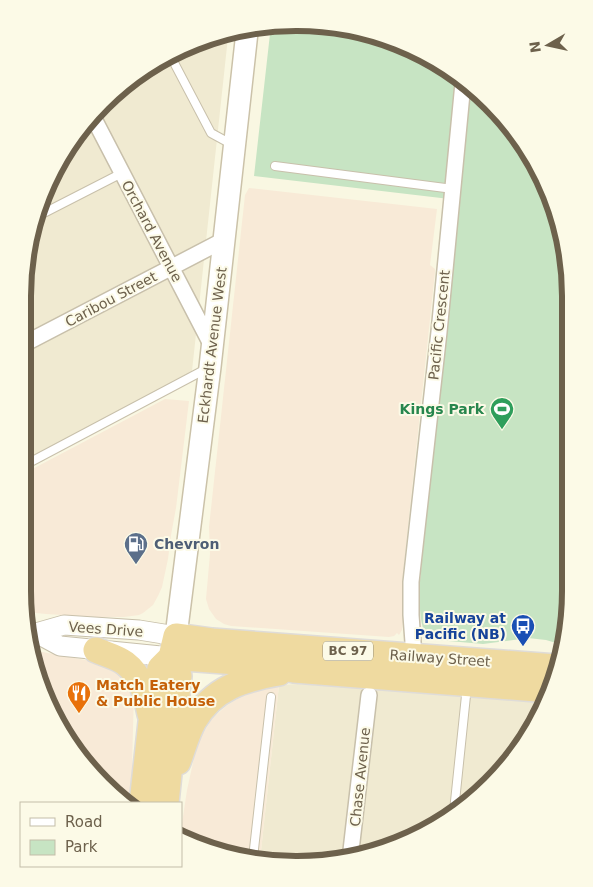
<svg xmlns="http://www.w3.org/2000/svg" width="593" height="887" viewBox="0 0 593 887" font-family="'DejaVu Sans',sans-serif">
<rect width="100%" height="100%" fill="#f9f7e2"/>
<path fill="#f0ead1" d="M228,37l-36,334 -86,49 -83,41 2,-201 26,-84 40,-60 85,-65z
M297,684l63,4 185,14 -3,9 -40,60 -69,57 -83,31 -72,5 -18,-4 19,-175z"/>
<path fill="#f8ead7" d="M249,188l188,21 -7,56 5,4v3l-33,311v23l1,15 -1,9 -3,5 -2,-2 -3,3 -5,1 -158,-11 -7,-2 -8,-5 -7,-10 -3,-10 4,-45 -1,-27 36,-332z
M165,399l24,2 -13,107 -5,27 -3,24 -6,28 -4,9 -5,9 -10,8 -4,2 -15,2h-28l-50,-3 -20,-2 -3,-22v-116z
M32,650l85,16 17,27 -3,110h-6l-56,-60 -32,-65z
M279,685l-19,175 -68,-16 -11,-6v-8l6,-40 7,-32 6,-20 12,-19 14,-13 16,-10 10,-4z"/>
<path fill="#c7e4c3" d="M279,23l106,14 92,54 65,85 28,103 -2,348 -5,18 -17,-5 -18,-2 -45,6 -46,-4 -9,-6 -2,2c-8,-17 -6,-37 -6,-55l38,-381 -204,-24 17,-151z"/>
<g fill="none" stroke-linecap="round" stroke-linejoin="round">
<g stroke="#c8c0ab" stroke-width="10">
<path id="service" d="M170,55l41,78 22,12
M275,166l178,23
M38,216l84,-43
M23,466l183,-97
M454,811l13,-125
M253,858l18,-161"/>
</g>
<g stroke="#c8c0ab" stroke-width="18">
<path id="minor" d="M92,115l120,231
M24,344l200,-104
M414,656l-3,-41v-33l28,-250 24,-249
M350,859l19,-164"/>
</g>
<g stroke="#c8c0ab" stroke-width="21">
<path id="tertiary" d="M29,632l7,1 28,-8 75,5 37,6
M36,633l24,13 111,11"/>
</g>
<g stroke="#cbc2a9" stroke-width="24">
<path id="secondary" d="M176,636l34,-269 37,-335"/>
</g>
<g stroke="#dfdcd8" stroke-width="28">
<path id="trunk" d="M96,650c9,4 21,7 29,13 16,12 21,32 25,51
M171,657l93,7 30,6 255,20
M178,762c5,-13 9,-29 16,-41 19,-33 50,-42 85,-48
M142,803l9,-81 9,-54 11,-11
M166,803l13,-127 -8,-19 5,-21 36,5 344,26"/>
</g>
<use href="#service" stroke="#fff" stroke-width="8"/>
<use href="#minor" stroke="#fff" stroke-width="15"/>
<use href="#tertiary" stroke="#fff" stroke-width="19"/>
<use href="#secondary" stroke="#fff" stroke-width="21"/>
<use href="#trunk" stroke="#efdaa0" stroke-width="25"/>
</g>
<defs>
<g id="stadium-pin" transform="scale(1.25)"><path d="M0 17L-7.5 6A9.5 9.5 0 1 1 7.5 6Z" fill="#2e9e5b" stroke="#fcfae7"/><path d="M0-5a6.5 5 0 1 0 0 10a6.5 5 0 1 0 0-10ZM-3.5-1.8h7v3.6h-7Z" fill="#fff"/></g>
<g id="fuel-pin" transform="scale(1.25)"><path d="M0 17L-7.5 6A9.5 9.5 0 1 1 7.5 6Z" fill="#5c6f8a" stroke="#fcfae7"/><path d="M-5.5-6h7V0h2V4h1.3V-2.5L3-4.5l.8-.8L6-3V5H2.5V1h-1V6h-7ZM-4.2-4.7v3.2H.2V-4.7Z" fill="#fff"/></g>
<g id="bus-pin" transform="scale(1.25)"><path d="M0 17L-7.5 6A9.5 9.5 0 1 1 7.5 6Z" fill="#1a4fb4" stroke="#fcfae7"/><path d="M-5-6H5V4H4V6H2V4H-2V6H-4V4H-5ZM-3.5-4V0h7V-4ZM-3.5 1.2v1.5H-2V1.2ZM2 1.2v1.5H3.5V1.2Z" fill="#fff"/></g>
<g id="restaurant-pin" transform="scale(1.25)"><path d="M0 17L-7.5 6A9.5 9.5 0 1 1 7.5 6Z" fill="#e8710a" stroke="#fcfae7"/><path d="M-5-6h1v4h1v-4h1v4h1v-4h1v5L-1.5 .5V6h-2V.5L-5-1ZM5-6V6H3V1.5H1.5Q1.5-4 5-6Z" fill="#fff"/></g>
</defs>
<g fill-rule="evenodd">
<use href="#stadium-pin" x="502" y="409"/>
<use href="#fuel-pin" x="136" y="544"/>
<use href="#bus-pin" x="523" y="626"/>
<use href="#restaurant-pin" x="79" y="693"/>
</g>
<g text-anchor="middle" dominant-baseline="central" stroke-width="4" stroke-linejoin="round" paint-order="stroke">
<rect fill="#fcfae7" stroke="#988f7a" stroke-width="1" x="323" y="641.5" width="50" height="19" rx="4"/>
<g font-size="12" font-weight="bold" fill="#6d614c">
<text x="348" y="651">BC 97</text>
</g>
<g font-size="14" fill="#6d614c" stroke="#fcfae7">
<text transform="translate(152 231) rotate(62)">Orchard Avenue</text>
<text transform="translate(111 299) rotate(-28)">Caribou Street</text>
<text transform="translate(439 325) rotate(-84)">Pacific Crescent</text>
<text transform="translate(212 345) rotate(-83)">Eckhardt Avenue West</text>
<text transform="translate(106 629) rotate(4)">Vees Drive</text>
<text transform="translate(440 658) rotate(4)">Railway Street</text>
<text transform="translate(360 777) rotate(-84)">Chase Avenue</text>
</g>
<g font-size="14" font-weight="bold" fill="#27864d" stroke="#fcfae7" text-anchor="end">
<text x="484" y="409">Kings Park</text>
</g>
<g font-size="14" font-weight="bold" fill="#4e5e75" stroke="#fcfae7" text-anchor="start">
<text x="154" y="544">Chevron</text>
</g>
<g font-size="14" font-weight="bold" fill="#164399" stroke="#fcfae7" text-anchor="end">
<text x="506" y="618">Railway at<tspan x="506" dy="16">Pacific (NB)</tspan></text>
</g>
<g font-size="14" font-weight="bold" fill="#c56008" stroke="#fcfae7" text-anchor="start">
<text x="96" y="685">Match Eatery<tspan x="96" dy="16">&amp; Public House</tspan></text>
</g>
</g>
<path d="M0 0H593V887H0ZM296 31H297A265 265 0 0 1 562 296V591A265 265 0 0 1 297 856H296A265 265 0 0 1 31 591V296A265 265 0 0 1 296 31Z" fill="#fcfae7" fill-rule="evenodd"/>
<path fill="none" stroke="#6d614c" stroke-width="6" d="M296 31H297A265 265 0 0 1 562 296V591A265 265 0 0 1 297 856H296A265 265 0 0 1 31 591V296A265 265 0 0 1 296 31Z"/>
<rect x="20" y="802" width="162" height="65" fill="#fcfae7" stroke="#c3bda9"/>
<rect x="30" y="818" width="25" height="8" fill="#ffffff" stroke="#c3bda9"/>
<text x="65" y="827" font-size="15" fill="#6d614c">Road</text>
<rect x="30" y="840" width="25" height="15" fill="#c7e4c3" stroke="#c3bda9"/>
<text x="65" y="852" font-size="15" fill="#6d614c">Park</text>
<g transform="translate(548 45) rotate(261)" stroke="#fcfae7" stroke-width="4" paint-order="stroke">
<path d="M0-4L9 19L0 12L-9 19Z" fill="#6d614c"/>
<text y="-8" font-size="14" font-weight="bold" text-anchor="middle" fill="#6d614c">N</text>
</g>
</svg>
